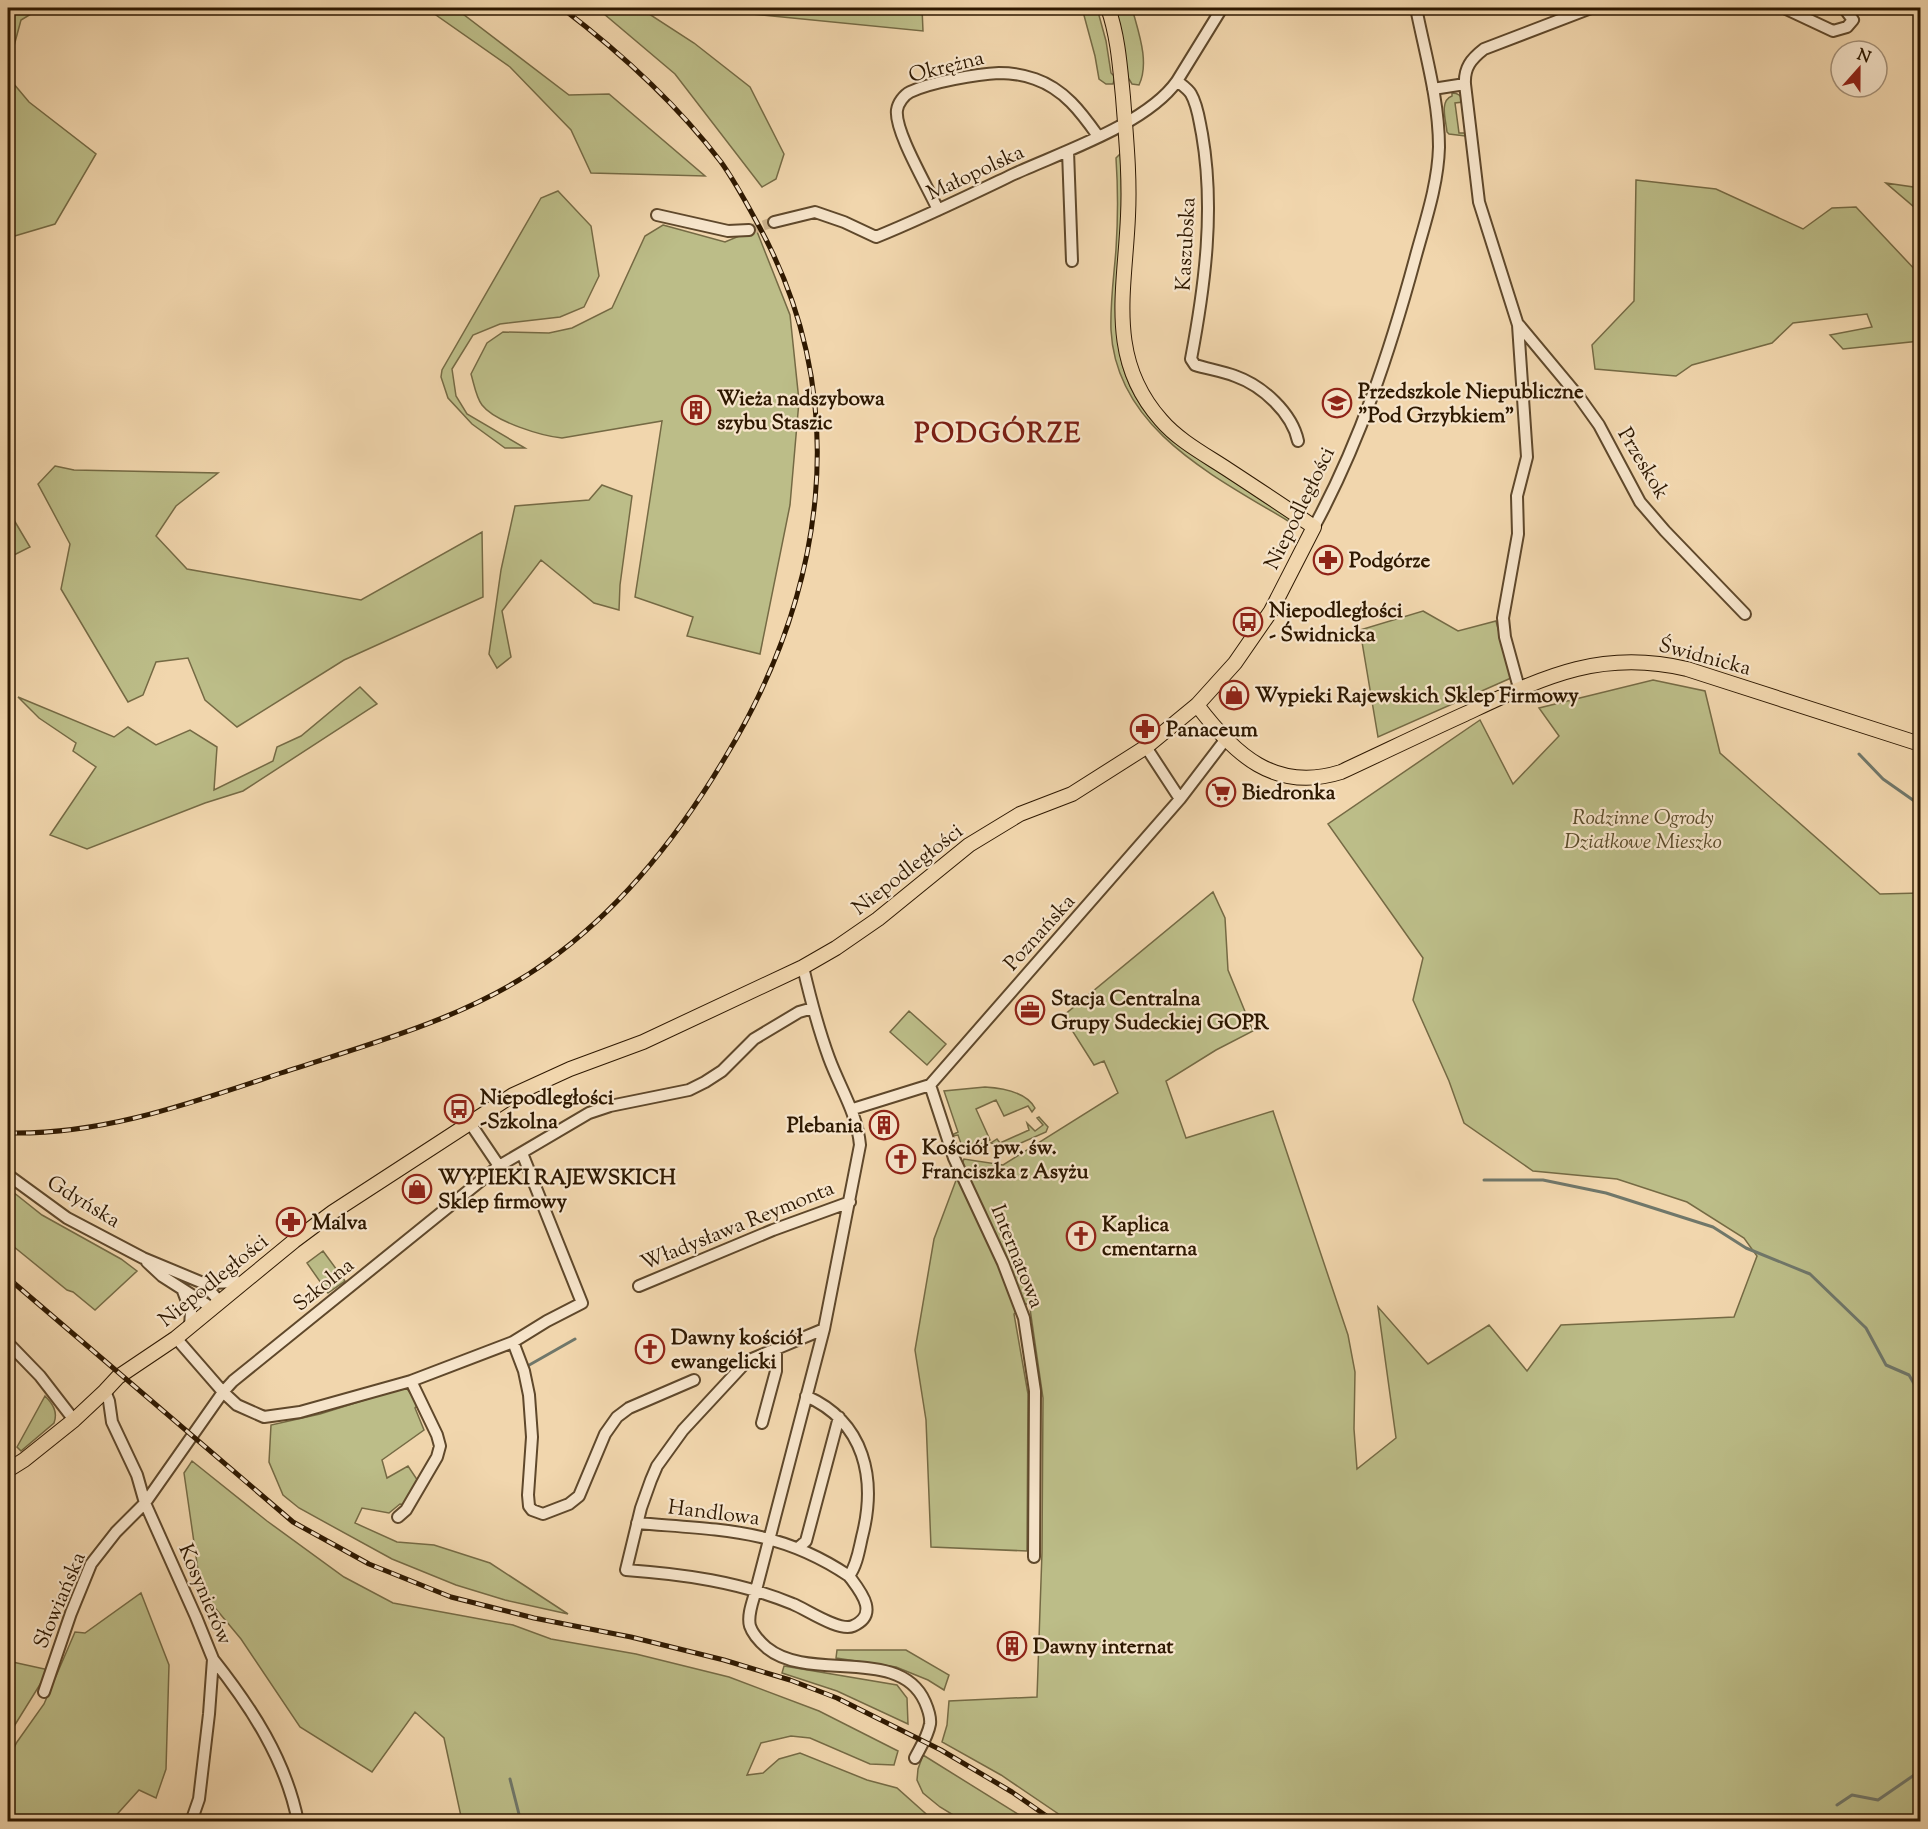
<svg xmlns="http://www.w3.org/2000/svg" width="1928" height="1829" font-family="'Sorts Mill Goudy',serif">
<rect width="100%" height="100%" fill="#f1d6ad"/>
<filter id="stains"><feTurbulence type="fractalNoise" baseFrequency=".00333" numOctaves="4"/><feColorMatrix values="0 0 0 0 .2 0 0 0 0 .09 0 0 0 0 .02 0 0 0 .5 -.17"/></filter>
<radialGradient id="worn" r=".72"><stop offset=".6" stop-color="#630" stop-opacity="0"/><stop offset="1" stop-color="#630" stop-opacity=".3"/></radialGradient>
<!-- green -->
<path fill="#bcbd88" stroke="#756a44" stroke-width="1.5" d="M8 8H41L21 20 8 68Z
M426 8H455L569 95 609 94 705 176 591 173 571 130 510 67Z
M597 8H640L694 43 750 87 784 154 776 179 762 187 675 74Z
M692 8H922L923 31Z
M1082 8H1097L1106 41 1111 73 1115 77 1113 84H1106L1099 79 1095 56Z
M1112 8H1132C1138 31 1150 62 1139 85L1132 84 1129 79H1127Z
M8 77 29 102 96 154 55 224 8 238Z
M1452 93C1458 93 1462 96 1463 102L1455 103 1459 133H1465V136L1449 134 1447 132C1446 120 1439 101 1452 96Z
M1121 153C1122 187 1122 220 1120 253 1116 322 1107 378 1163 431 1174 442 1190 451 1204 460 1233 479 1261 499 1290 518L1288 521C1214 476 1116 429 1111 330 1110 303 1114 276 1116 249 1118 219 1118 188 1116 158Z
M1636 180 1716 189 1803 229 1832 208 1856 207 1920 275V341L1843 349 1830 335 1872 327 1867 314 1793 323 1772 343 1692 365 1676 376 1595 369 1592 345 1634 301Z
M1886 183 1920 188V212Z
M558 191 591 226 599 276 584 307 560 317 500 324 473 335 452 369 456 396 467 414 525 448H505L472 424 448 398 441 377 442 370 541 198Z
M663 225 725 242 756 229 790 315 799 401 790 505 760 654 687 636 693 617 635 597 662 421 562 438C542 436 495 422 482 405 476 397 474 384 471 374L487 343 503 332 549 333 572 328 612 308 645 236Z
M55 466 74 470 218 473 176 506 156 536 187 569 361 600 482 532 483 597 344 660 237 727 205 700 188 658 156 662 143 695 128 702 61 589 70 544 38 484Z
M602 485 632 496 620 585 619 610 594 603 541 560 502 611 511 657 497 668 489 654 501 570 515 506 589 500Z
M8 510 30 547 8 558Z
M1423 611 1458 631 1496 621 1511 678 1378 737 1360 630Z
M1653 680 1705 691 1720 753 1880 894 1920 893V1821H1069L1001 1775 942 1742 947 1725 949 1701 1037 1697 1042 1552 1043 1398 1029 1302 1014 1314 1028 1394 1027 1551 931 1547 926 1420 915 1350 934 1239 964 1159 1003 1165 1118 1093 1104 1061 1094 1065 1063 1016 1213 892 1225 918 1228 970 1253 1031 1216 1050 1166 1081 1186 1138 1273 1111 1348 1335 1355 1372 1354 1429 1357 1469 1396 1438 1378 1307 1428 1364 1489 1325 1527 1371 1561 1325 1734 1317 1757 1256 1744 1238 1687 1202 1617 1179 1533 1171 1464 1123 1449 1081 1413 1000 1423 958 1328 824 1480 720 1513 784 1559 736 1539 708Z
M360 687 377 704 243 791 205 803 87 849 50 835 96 767 73 751 76 743 39 718 18 697 114 737 128 727 156 745 190 730 217 747 214 790 273 761 277 747 301 736Z
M909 1011 946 1044 927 1065 890 1032Z
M985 1087C1002 1088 1026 1092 1035 1108L1032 1112 1028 1106 1004 1116 996 1100 976 1109 990 1140 964 1152 958 1135 953 1136 952 1135 958 1132 944 1091Z
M1039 1117 1048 1127 1046 1132 1005 1150 991 1143 997 1139 1000 1143 1029 1130 1027 1123 1035 1131 1043 1125 1037 1118Z
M8 1188 42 1215 121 1259 137 1271 95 1310 73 1292 67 1290 8 1242Z
M323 1251 345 1281 328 1293 307 1263Z
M406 1387 418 1405 415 1408 424 1430 382 1460 387 1478 408 1466 418 1481 405 1505 400 1504 389 1513 362 1508 355 1523 397 1542 434 1545 490 1563 568 1614 505 1600 456 1585 392 1559 299 1508 283 1495 269 1462 271 1425 320 1414Z
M45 1396C53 1404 58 1412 54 1423L21 1451 17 1447Z
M192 1461 267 1521 344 1577 393 1603 513 1625 551 1639 636 1654 729 1677 819 1711 898 1751 894 1765 870 1764 810 1738 791 1736 761 1743 747 1775 763 1773 779 1759 800 1753 867 1780 897 1788 934 1821H462L444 1738 415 1712 372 1772 300 1727 241 1639 201 1591 184 1473Z
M141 1593 169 1665 166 1769 156 1798 139 1790 111 1821 8 1822V1759L17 1742 44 1704 75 1632 85 1633Z
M837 1650H906L949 1675 944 1690 928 1680 896 1667 836 1658Z
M8 1661 49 1670 8 1736Z
M784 1666 897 1685 907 1698 908 1724 837 1691 782 1673Z
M923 1755 1029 1821H963L940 1807 923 1793 917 1780 918 1769Z"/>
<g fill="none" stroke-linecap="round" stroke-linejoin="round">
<!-- stream -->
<path stroke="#70776a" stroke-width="3" d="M1859 754 1883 779 1920 805
M1484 1180H1543L1606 1193 1713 1227 1746 1248 1810 1274 1866 1328 1886 1365 1909 1375 1920 1394
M524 1368 575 1339
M510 1779 521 1822
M1837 1805 1852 1795 1878 1800 1920 1771
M1919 1822 1920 1815"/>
<!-- minor-tunnel -->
<path stroke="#cab08a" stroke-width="10" stroke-dasharray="10 5" stroke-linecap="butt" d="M749 230 774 222"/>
<!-- minor casing -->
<g stroke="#5f482b" stroke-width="14">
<path id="minor" d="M1222 8 1177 81C1182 85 1188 89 1191 94 1198 106 1199 120 1202 134 1215 209 1205 285 1191 359L1195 365C1208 369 1222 371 1235 376 1263 386 1292 413 1298 441
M1784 8 1833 31 1847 27 1853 20 1844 8
M1465 84 1479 202 1518 325 1527 457 1517 496 1518 534 1503 618 1505 637 1519 688
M1433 89 1465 84C1464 68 1471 59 1484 49L1591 8
M1068 151 1072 261
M938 210C929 189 894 131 897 110 898 103 904 95 910 92 931 82 977 74 999 73 1011 73 1024 75 1035 79 1064 89 1081 112 1098 136
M657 215 728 231 749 230
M774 222 815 212 844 222 876 237C923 218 968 196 1014 174 1062 152 1147 124 1177 81
M1519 325 1579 397 1599 425 1640 502 1665 531 1745 614
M1314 527C1360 442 1390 351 1415 259 1425 222 1438 185 1439 147 1439 100 1425 53 1416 8
M1146 747 1180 799
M803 967C810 997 818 1028 829 1058 840 1088 857 1113 860 1145L824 1329 756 1590C753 1601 747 1615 750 1626 753 1635 760 1642 767 1648 810 1683 900 1645 925 1702 928 1709 931 1717 930 1724 928 1736 920 1748 915 1758
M930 1085 954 1158 1003 1263 1024 1318 1035 1391 1034 1557
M853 1109 930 1085 1180 799 1225 740
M470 1123 499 1166
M8 1175 67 1218 143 1258 203 1283 220 1302
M147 1262 162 1276 212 1308
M203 1283 244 1282
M639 1286 773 1230 850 1202
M183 1291 191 1312 190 1326
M176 1338 223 1392 237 1405 264 1417 300 1412 411 1381 513 1342 547 1321 582 1303 522 1153
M513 1342 524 1371 529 1395 532 1437 528 1495 529 1506 532 1510 543 1514 569 1504 579 1496 605 1434 617 1417 629 1408 694 1380
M8 1343 40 1376 74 1420
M105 1391 109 1401 112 1422 137 1475 145 1503 196 1617 213 1659 209 1714 199 1799 191 1822
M806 1396C865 1422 877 1479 862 1537 859 1550 857 1565 849 1576 860 1591 880 1614 853 1626 839 1632 806 1609 793 1604 740 1582 683 1574 626 1570L641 1508 651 1480 657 1466 683 1430 747 1361 824 1329
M762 1423 776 1371V1349
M398 1517 406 1510 437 1457 440 1446 437 1435 411 1381
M637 1523C719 1530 778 1528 849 1576
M798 1548 806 1541 839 1417
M213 1659C251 1707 286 1760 298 1822
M44 1692 71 1613 91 1564 116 1532 145 1503 223 1392 233 1381 499 1166 589 1113 610 1106 689 1090 705 1082 722 1071 754 1039 799 1012 813 1008"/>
</g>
<!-- major casing -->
<g stroke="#2e1800" stroke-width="16">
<path id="major" d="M1197 705C1234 754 1275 793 1341 772 1382 753 1423 733 1465 714 1542 678 1600 648 1687 669L1920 744
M8 1470 24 1460 74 1420 105 1391 118 1377 176 1338 294 1241 333 1212 513 1095 570 1069 643 1042 803 967 836 948 878 919 969 845 1020 814 1072 794 1146 747 1197 705 1235 663 1271 611 1314 527C1285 507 1256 488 1227 469 1204 454 1178 440 1161 420 1106 358 1125 290 1128 216 1130 176 1126 137 1123 97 1120 67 1118 36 1108 8"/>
</g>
<!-- minor -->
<use href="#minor" stroke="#f6e4ca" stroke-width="10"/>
<!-- major -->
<use href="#major" stroke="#f1d6ad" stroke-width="14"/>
<!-- rail casing -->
<g stroke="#2e1800" stroke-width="5">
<path id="rail" d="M8 1133C104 1135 191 1103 281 1073 372 1043 469 1018 548 961 622 908 680 834 726 756 825 592 854 402 760 228 748 206 736 183 721 162 676 103 621 53 562 8
M8 1278 293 1522 369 1564 451 1597 534 1618 631 1637 724 1660 790 1680 837 1698 941 1750 1012 1792 1055 1822"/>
</g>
<!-- rail -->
<use href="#rail" stroke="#f6e4ca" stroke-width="3" stroke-dasharray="9" stroke-linecap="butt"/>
</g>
<!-- icons -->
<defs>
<g id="school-ring" transform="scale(1.5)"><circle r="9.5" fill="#f6e4ca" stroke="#8f2418" stroke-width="1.5"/><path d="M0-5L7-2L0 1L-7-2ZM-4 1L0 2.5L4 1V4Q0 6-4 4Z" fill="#8f2418"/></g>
<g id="building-ring" transform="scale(1.5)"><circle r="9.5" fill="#f6e4ca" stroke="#8f2418" stroke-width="1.5"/><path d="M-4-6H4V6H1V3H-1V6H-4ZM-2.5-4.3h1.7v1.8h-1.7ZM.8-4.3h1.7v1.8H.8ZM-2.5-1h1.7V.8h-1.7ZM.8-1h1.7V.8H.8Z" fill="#8f2418"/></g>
<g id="pharmacy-ring" transform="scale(1.5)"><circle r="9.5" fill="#f6e4ca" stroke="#8f2418" stroke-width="1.5"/><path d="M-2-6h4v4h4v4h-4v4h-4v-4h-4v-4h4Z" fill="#8f2418"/></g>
<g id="bus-ring" transform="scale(1.5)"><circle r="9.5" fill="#f6e4ca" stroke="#8f2418" stroke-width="1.5"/><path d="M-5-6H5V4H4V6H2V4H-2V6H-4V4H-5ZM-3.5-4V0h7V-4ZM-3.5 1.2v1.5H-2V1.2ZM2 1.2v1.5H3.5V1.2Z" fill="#8f2418"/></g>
<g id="shop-ring" transform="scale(1.5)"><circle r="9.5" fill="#f6e4ca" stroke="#8f2418" stroke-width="1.5"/><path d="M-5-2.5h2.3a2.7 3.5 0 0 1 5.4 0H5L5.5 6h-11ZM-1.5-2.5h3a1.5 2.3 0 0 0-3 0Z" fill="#8f2418"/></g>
<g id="supermarket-ring" transform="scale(1.5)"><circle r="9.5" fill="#f6e4ca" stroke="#8f2418" stroke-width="1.5"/><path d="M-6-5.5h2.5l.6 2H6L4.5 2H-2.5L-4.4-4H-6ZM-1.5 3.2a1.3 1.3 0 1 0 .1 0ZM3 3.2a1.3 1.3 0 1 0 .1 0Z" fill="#8f2418"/></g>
<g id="office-ring" transform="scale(1.5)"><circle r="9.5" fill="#f6e4ca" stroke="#8f2418" stroke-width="1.5"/><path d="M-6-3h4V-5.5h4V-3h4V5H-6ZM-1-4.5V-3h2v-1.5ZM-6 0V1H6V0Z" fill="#8f2418"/></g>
<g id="church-ring" transform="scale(1.5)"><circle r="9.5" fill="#f6e4ca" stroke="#8f2418" stroke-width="1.5"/><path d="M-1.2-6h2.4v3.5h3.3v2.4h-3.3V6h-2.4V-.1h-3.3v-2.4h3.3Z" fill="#8f2418"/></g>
</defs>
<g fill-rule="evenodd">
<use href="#school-ring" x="1337" y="403"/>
<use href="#building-ring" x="696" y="410"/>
<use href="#pharmacy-ring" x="1328" y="560"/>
<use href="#bus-ring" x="1248" y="622"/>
<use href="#shop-ring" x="1234" y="695"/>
<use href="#pharmacy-ring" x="1145" y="729"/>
<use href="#supermarket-ring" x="1221" y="792"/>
<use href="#office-ring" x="1030" y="1010"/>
<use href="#bus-ring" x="459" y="1109"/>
<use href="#building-ring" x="884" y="1125"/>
<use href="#church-ring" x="901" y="1159"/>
<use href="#shop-ring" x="417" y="1189"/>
<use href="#pharmacy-ring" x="291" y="1222"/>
<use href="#church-ring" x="1081" y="1236"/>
<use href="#church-ring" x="650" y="1349"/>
<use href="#building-ring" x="1012" y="1646"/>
</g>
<g text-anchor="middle" stroke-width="4.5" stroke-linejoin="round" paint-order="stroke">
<!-- street labels -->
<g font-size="21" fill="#2e1800" stroke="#f6e4ca">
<text transform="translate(946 66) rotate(-14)" y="7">Okrężna</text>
<text transform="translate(975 172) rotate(-25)" y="7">Małopolska</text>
<text transform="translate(1185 244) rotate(-87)" y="7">Kaszubska</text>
<text transform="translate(1644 463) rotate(59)" y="7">Przeskok</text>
<text transform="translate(1299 508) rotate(-64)" y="7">Niepodległości</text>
<text transform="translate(1705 656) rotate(15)" y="7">Świdnicka</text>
<text transform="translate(907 869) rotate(-38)" y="7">Niepodległości</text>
<text transform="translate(1039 932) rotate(-48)" y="7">Poznańska</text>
<text transform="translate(84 1201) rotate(31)" y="7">Gdyńska</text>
<text transform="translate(737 1225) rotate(-22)" y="7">Władysława Reymonta</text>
<text transform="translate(1018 1256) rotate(68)" y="7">Internatowa</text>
<text transform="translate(213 1280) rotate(-39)" y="7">Niepodległości</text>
<text transform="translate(323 1284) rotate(-39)" y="7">Szkolna</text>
<text transform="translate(714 1512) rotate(7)" y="7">Handlowa</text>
<text transform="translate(206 1594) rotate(67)" y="7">Kosynierów</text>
<text transform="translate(59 1600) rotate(-67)" y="7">Słowiańska</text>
</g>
<!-- poi labels -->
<g font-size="21" font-weight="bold" fill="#2e1800" stroke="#f6e4ca" text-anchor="start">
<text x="1358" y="398">Przedszkole Niepubliczne<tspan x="1358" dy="24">"Pod Grzybkiem"</tspan></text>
<text x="717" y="405">Wieża nadszybowa<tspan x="717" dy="24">szybu Staszic</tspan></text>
<text x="1349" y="567">Podgórze</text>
<text x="1269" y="617">Niepodległości<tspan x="1269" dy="24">- Świdnicka</tspan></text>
<text x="1255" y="702">Wypieki Rajewskich Sklep Firmowy</text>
<text x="1166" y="736">Panaceum</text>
<text x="1242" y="799">Biedronka</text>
<text x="1051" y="1005">Stacja Centralna<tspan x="1051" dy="24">Grupy Sudeckiej GOPR</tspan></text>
<text x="480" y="1104">Niepodległości<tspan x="480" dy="24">-Szkolna</tspan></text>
<text x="863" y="1132" text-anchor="end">Plebania</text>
<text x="922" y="1154">Kościół pw. św.<tspan x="922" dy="24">Franciszka z Asyżu</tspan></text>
<text x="438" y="1184">WYPIEKI RAJEWSKICH<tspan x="438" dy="24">Sklep firmowy</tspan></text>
<text x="312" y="1229">Malva</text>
<text x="1102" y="1231">Kaplica<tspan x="1102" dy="24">cmentarna</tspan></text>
<text x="671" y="1344">Dawny kościół<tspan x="671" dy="24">ewangelicki</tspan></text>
<text x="1033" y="1653">Dawny internat</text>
</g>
<!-- park labels -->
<g font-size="21" font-style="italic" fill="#594a29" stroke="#f6e4ca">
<text x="1643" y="824">Rodzinne Ogrody<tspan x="1643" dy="24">Działkowe Mieszko</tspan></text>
</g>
<!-- district labels -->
<g font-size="27" font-weight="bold" letter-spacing="1.5" fill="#7a1f14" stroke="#f6e4ca">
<text x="998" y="442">PODGÓRZE</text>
</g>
</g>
<!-- margin -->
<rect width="1928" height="1829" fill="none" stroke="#f1d6ad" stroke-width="30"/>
<rect x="9" y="9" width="1910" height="1811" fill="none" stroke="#2e1800" stroke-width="3"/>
<rect x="15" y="15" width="1898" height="1799" fill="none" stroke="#2e1800" stroke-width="1.5"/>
<!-- north arrow -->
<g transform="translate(1859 69) rotate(21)"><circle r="28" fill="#f6e4ca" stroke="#a69279" stroke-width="1.5"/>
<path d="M0-4.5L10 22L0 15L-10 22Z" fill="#8f2418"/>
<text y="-9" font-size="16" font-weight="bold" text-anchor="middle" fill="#2e1800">N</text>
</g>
<rect width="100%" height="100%" filter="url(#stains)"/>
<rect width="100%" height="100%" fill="url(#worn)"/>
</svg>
